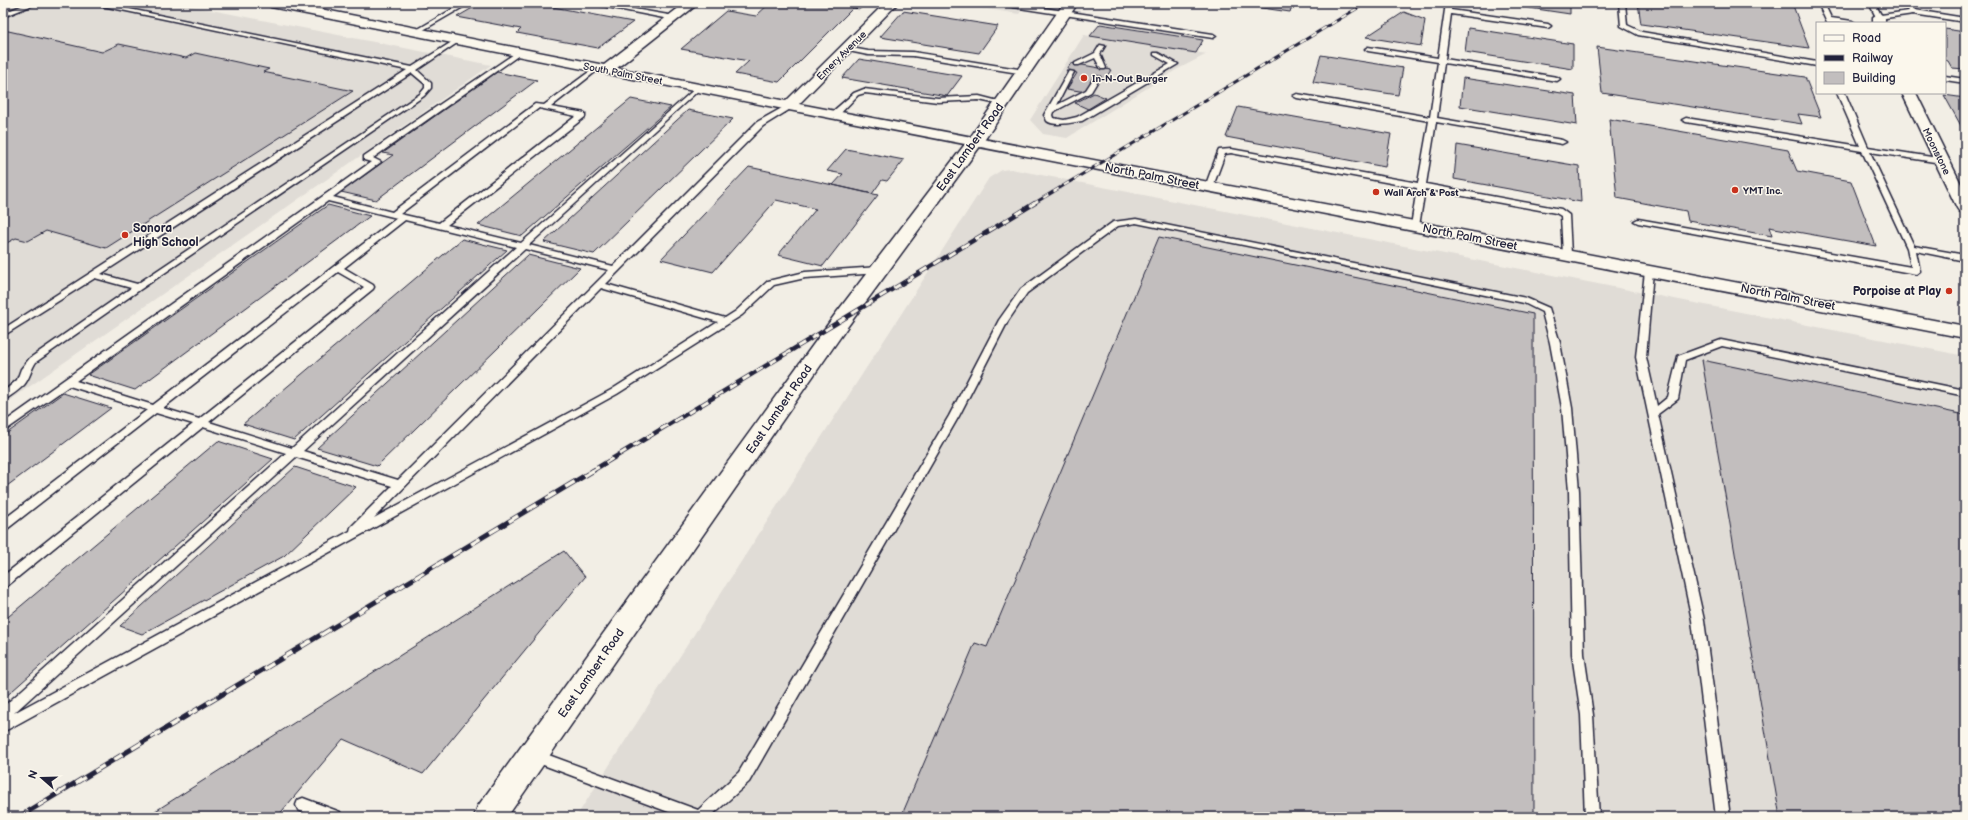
<svg xmlns="http://www.w3.org/2000/svg" width="1968" height="820" font-family="'Balsamiq Sans',sans-serif">
<rect width="100%" height="100%" fill="#f2eee5"/>
<filter id="ink" filterUnits="userSpaceOnUse"><feTurbulence type="fractalNoise" baseFrequency=".025" numOctaves="2"/><feDisplacementMap in="SourceGraphic" scale="8" xChannelSelector="R" yChannelSelector="G"/><feConvolveMatrix kernelMatrix="1 2 1 2 8 2 1 2 1" color-interpolation-filters="sRGB"/></filter>
<g filter="url(#ink)">
<!-- built -->
<path fill="#e0dcd6" d="M3 3H175L491 65 3 405Z
M950 3H1027L1019 14Z
M1084 35 1207 54 1176 70 1067 138 1043 134 1030 120Z
M1011 169 1965 356V817H576L989 178 1002 170Z"/>
<!-- building -->
<path fill="#c2bebe" stroke="#22223b" d="M407 3H434L427 7Z
M481 3H560L553 7 633 22 598 48 517 33 521 29 457 17Z
M770 3H866L860 9 853 8 779 82 735 74 749 61 681 49 726 11 756 16Z
M1227 3H1293L1290 12Z
M1496 3H1570V14Z
M1638 3H1792L1809 48 1641 24Z
M903 11 998 26 979 53 880 37Z
M1404 12 1425 20 1421 46 1366 37Z
M1100 24 1203 40 1196 53 1090 36Z
M1468 28 1573 44V69L1465 52Z
M1945 29 1965 32V69L1952 68 1948 61 1945 60Z
M4 30 102 52 119 44 186 58 195 53 269 69 263 72 353 91 106 248 46 231 28 241 16 238 3 245Z
M1597 47 1805 77 1821 117 1798 114 1802 124 1602 93Z
M1321 55 1403 68 1398 95 1313 82Z
M859 59 962 76 947 96 842 78Z
M1071 63 1111 70 1105 79 1095 77 1086 92 1067 89 1077 73 1066 71Z
M497 72 537 80 376 200 341 192 393 155 383 153Z
M1463 78 1575 95 1577 125 1460 106Z
M1094 93 1106 98 1088 109 1075 103Z
M1944 95 1965 98V133Z
M631 99 671 107 522 236 478 225Z
M1238 107 1391 134 1385 167 1226 137Z
M688 110 733 119 594 254 544 242Z
M1609 119 1788 150 1797 171 1851 181 1876 246 1769 227 1772 236 1688 221 1686 211 1617 198Z
M1457 145 1579 166 1581 202 1454 179Z
M846 149 904 160 887 181 882 180 872 194 833 185 843 174 827 171Z
M749 167 833 185 878 195 823 266 778 255 816 209 776 200 713 272 661 259Z
M328 205 370 216 135 390 88 375Z
M1159 237 1533 314 1534 817H901L975 643 987 647Z
M462 239 507 250 294 440 243 424Z
M528 255 580 268 377 466 317 448Z
M1702 360 1965 415V817H1780Z
M63 393 111 408 3 489V436Z
M218 441 273 459 3 699V621Z
M295 467 356 487 284 556 142 634 120 626Z
M564 551 585 577 423 774 343 739 277 817H146Z"/>
<g fill="none" stroke-linecap="round" stroke-linejoin="round">
<!-- service casing -->
<g stroke="#22223b" stroke-width="3">
<path id="service" d="M29 3H38L3 17V13Z
M88 3H100L412 67 455 40 460 41 417 70 431 83V88L424 96 141 289 36 362C31 369 30 378 24 385 19 390 12 395 6 399L3 400V392L17 380 21 369 30 358 131 288 95 278 3 336V329L407 70ZM412 73 425 84V88L420 94 137 284 101 274Z
M463 3H470L418 33 413 32Z
M587 3H600L674 16 677 18 674 20Z
M997 3H1012L1213 34 1216 36 1213 38 1000 5Z
M1446 3H1452L1451 10 1548 24 1551 26 1548 28 1451 14 1445 59 1557 77 1560 79 1557 81 1444 63 1437 118 1562 140 1566 142 1562 144 1436 122 1426 184 1561 209 1569 215 1571 255 1570 257H1564L1563 255 1561 216 1556 213 1425 189 1419 226 1415 228 1411 226 1417 188 1231 153 1225 154 1212 189H1206L1205 187 1218 152 1219 150 1231 149 1418 183 1429 121 1297 98 1293 96 1297 94 1430 117 1438 62 1368 51 1365 49 1368 47 1438 58Z
M1619 3H1625L1627 25 1642 32 1817 62V66L1638 35 1621 26Z
M1818 3H1824L1831 18 1852 21 1855 23H1827Z
M1869 3H1875L1881 15 1909 11 1904 3H1910L1915 10 1965 18V22L1913 14 1879 19 1876 17Z
M1100 45 1105 46 1100 54 1106 68 1105 69H1101L1095 58 1079 65H1075V63L1095 53Z
M846 47 868 51 913 52 1024 70 1027 72 1024 74 913 56 868 55 844 50 843 49Z
M517 52 522 53 373 158 381 162 333 197 392 212 535 104 544 105 597 66 599 67V69L551 107 585 113V117L447 225 521 243 698 86 701 88 700 89 529 245 613 266 757 122 789 104 793 106 792 108 763 126 606 284 725 318 736 311 768 281 805 272 879 267 883 270 879 273 805 278 774 285 742 315 617 394 3 732V707L286 453 203 427 7 586 3 588V576L193 424 156 413 7 529 3 530V520L147 410 69 386 3 432V423L371 162 364 160V156ZM539 108 576 116 439 223 400 214ZM328 201 397 218 153 405 76 381ZM405 220 516 247 292 448 209 422 373 289 374 287 373 285 344 268ZM525 249 609 270 398 480 303 451ZM338 272 364 287 199 419 163 408ZM601 288 718 322 611 390 374 518ZM296 457 392 486 351 527 350 531 14 713Z
M1154 53H1158L1178 64 1082 121C1074 122 1054 127 1047 121 1047 121 1045 116 1044 115L1069 71 1074 72 1057 105 1086 90 1095 76 1100 77 1091 92 1053 112 1052 115 1053 118 1064 120 1077 117 1170 64 1154 55Z
M1945 76 1965 79V83L1945 80Z
M864 89 938 98 979 96 1006 103 1002 105 979 100 938 102 865 93 858 95 837 117H831V113L854 93Z
M1837 93H1845L1868 147 1944 159V163H1941L1870 152 1914 246 1965 255V261L1916 251 1920 271 1916 274 1638 223 1634 221 1638 219 1911 267 1907 248 1862 151 1686 122 1682 120 1686 118 1860 146Z
M1136 219 1526 298 1549 308 1560 343 1572 408 1579 491 1584 654 1593 715 1599 817H1585L1581 715 1572 654 1569 491 1562 408 1550 343 1542 312 1524 303 1136 223 1118 226 1027 293 1008 321 959 416 749 782 710 817H682L530 760 528 756 530 752 535 750 698 810 739 772 949 416 999 320 1021 289 1113 222Z
M1649 268 1653 271 1646 357 1657 406 1668 397 1678 356 1721 340 1965 390V396L1722 346 1685 360 1678 399 1658 414 1704 620 1730 817H1716L1692 620 1636 357 1645 271Z
M303 798 340 812 342 817H317L298 810 296 805 298 800Z"/>
</g>
<!-- minor casing -->
<g stroke="#22223b" stroke-width="3">
<path id="minor" d="M265 3H290L604 65 685 3H699L617 68 786 101 885 3H898L799 104 1965 326V338L789 110 271 7Z
M1879 13 1885 17V23H1873V17Z
M1902 93H1916L1965 192V213L1959 211 1957 208Z"/>
</g>
<!-- secondary casing -->
<g stroke="#22223b" stroke-width="3">
<path id="secondary" d="M1064 3H1078L981 145 848 326 507 817H474L478 806 834 316 969 139Z"/>
</g>
<!-- service -->
<use href="#service" fill="#fbf7ec" fill-rule="evenodd"/>
<!-- minor -->
<use href="#minor" fill="#fbf7ec" fill-rule="evenodd"/>
<!-- secondary -->
<use href="#secondary" fill="#fbf7ec" fill-rule="evenodd"/>
<!-- rail-far2 casing -->
<g stroke="#22223b" stroke-width="3">
<path id="rail-far2" d="M1033 204 1366 3"/>
</g>
<!-- rail-far1 casing -->
<g stroke="#22223b" stroke-width="4.5">
<path id="rail-far1" d="M592 471 1035 203"/>
</g>
<!-- rail casing -->
<g stroke="#22223b" stroke-width="5">
<path id="rail" d="M19 817 594 470"/>
</g>
<!-- rail-far2 -->
<use href="#rail-far2" stroke="#fbf7ec" stroke-width="2" stroke-dasharray="6" stroke-linecap="butt"/>
<!-- rail-far1 -->
<use href="#rail-far1" stroke="#fbf7ec" stroke-width="3" stroke-dasharray="8" stroke-linecap="butt"/>
<!-- rail -->
<use href="#rail" stroke="#fbf7ec" stroke-width="3.5" stroke-dasharray="11" stroke-linecap="butt"/>
</g>
</g>
<!-- markers -->
<g fill="#c8321e" stroke="#fbf7ec" stroke-width="1.5">
<circle cx="1084" cy="78" r="4"/>
<circle cx="1735" cy="190" r="4"/>
<circle cx="1376" cy="192" r="4"/>
<circle cx="125" cy="235" r="4"/>
<circle cx="1949" cy="291" r="4"/>
</g>
<g text-anchor="middle" stroke-width="3" stroke-linejoin="round" paint-order="stroke">
<!-- far-street labels -->
<g font-size="10" fill="#22223b" stroke="#fbf7ec">
<text transform="translate(841 55) rotate(-45)" y="4">Emery Avenue</text>
<text transform="translate(623 73) rotate(11)" y="4">South Palm Street</text>
<text transform="translate(1937 151) rotate(64)" y="4">Moonstone</text>
</g>
<!-- far-poi labels -->
<g font-size="10" font-weight="bold" fill="#22223b" stroke="#fbf7ec" text-anchor="start">
<text x="1092" y="82">In-N-Out Burger</text>
<text x="1743" y="194">YMT Inc.</text>
<text x="1384" y="196">Wall Arch &amp; Post</text>
</g>
<!-- street labels -->
<g font-size="12" fill="#22223b" stroke="#fbf7ec">
<text transform="translate(970 147) rotate(-54)" y="4">East Lambert Road</text>
<text transform="translate(1152 176) rotate(11)" y="4">North Palm Street</text>
<text transform="translate(1470 237) rotate(11)" y="4">North Palm Street</text>
<text transform="translate(1788 297) rotate(11)" y="4">North Palm Street</text>
<text transform="translate(779 409) rotate(-55)" y="4">East Lambert Road</text>
<text transform="translate(591 673) rotate(-55)" y="4">East Lambert Road</text>
</g>
<!-- poi labels -->
<g font-size="12" font-weight="bold" fill="#22223b" stroke="#fbf7ec" text-anchor="start">
<text x="133" y="232">Sonora<tspan x="133" dy="14">High School</tspan></text>
<text x="1941" y="295" text-anchor="end">Porpoise at Play</text>
</g>
</g>
<!-- margin -->
<rect width="1968" height="820" fill="none" stroke="#fbf7ec" stroke-width="16"/>
<rect x="8" y="8" width="1952" height="804" fill="none" stroke="#22223b" stroke-width="1.5" filter="url(#ink)"/>
<!-- legend -->
<rect x="1816" y="22" width="130" height="72" fill="#fbf7ec" stroke="#a4a2a5"/>
<rect x="1824" y="35" width="20" height="6" fill="#fbf7ec" stroke="#a4a2a5"/>
<text x="1852" y="42" font-size="12" fill="#22223b">Road</text>
<rect x="1824" y="55" width="20" height="6" fill="#22223b" stroke="#a4a2a5"/>
<text x="1852" y="62" font-size="12" fill="#22223b">Railway</text>
<rect x="1824" y="72" width="20" height="12" fill="#c2bebe" stroke="#a4a2a5"/>
<text x="1852" y="82" font-size="12" fill="#22223b">Building</text>
<!-- north arrow -->
<g transform="translate(42 778) rotate(290)" stroke="#fbf7ec" stroke-width="3" paint-order="stroke">
<path d="M0-3L7 15L0 10L-7 15Z" fill="#22223b"/>
<text y="-6" font-size="11" font-weight="bold" text-anchor="middle" fill="#22223b">N</text>
</g>
</svg>
